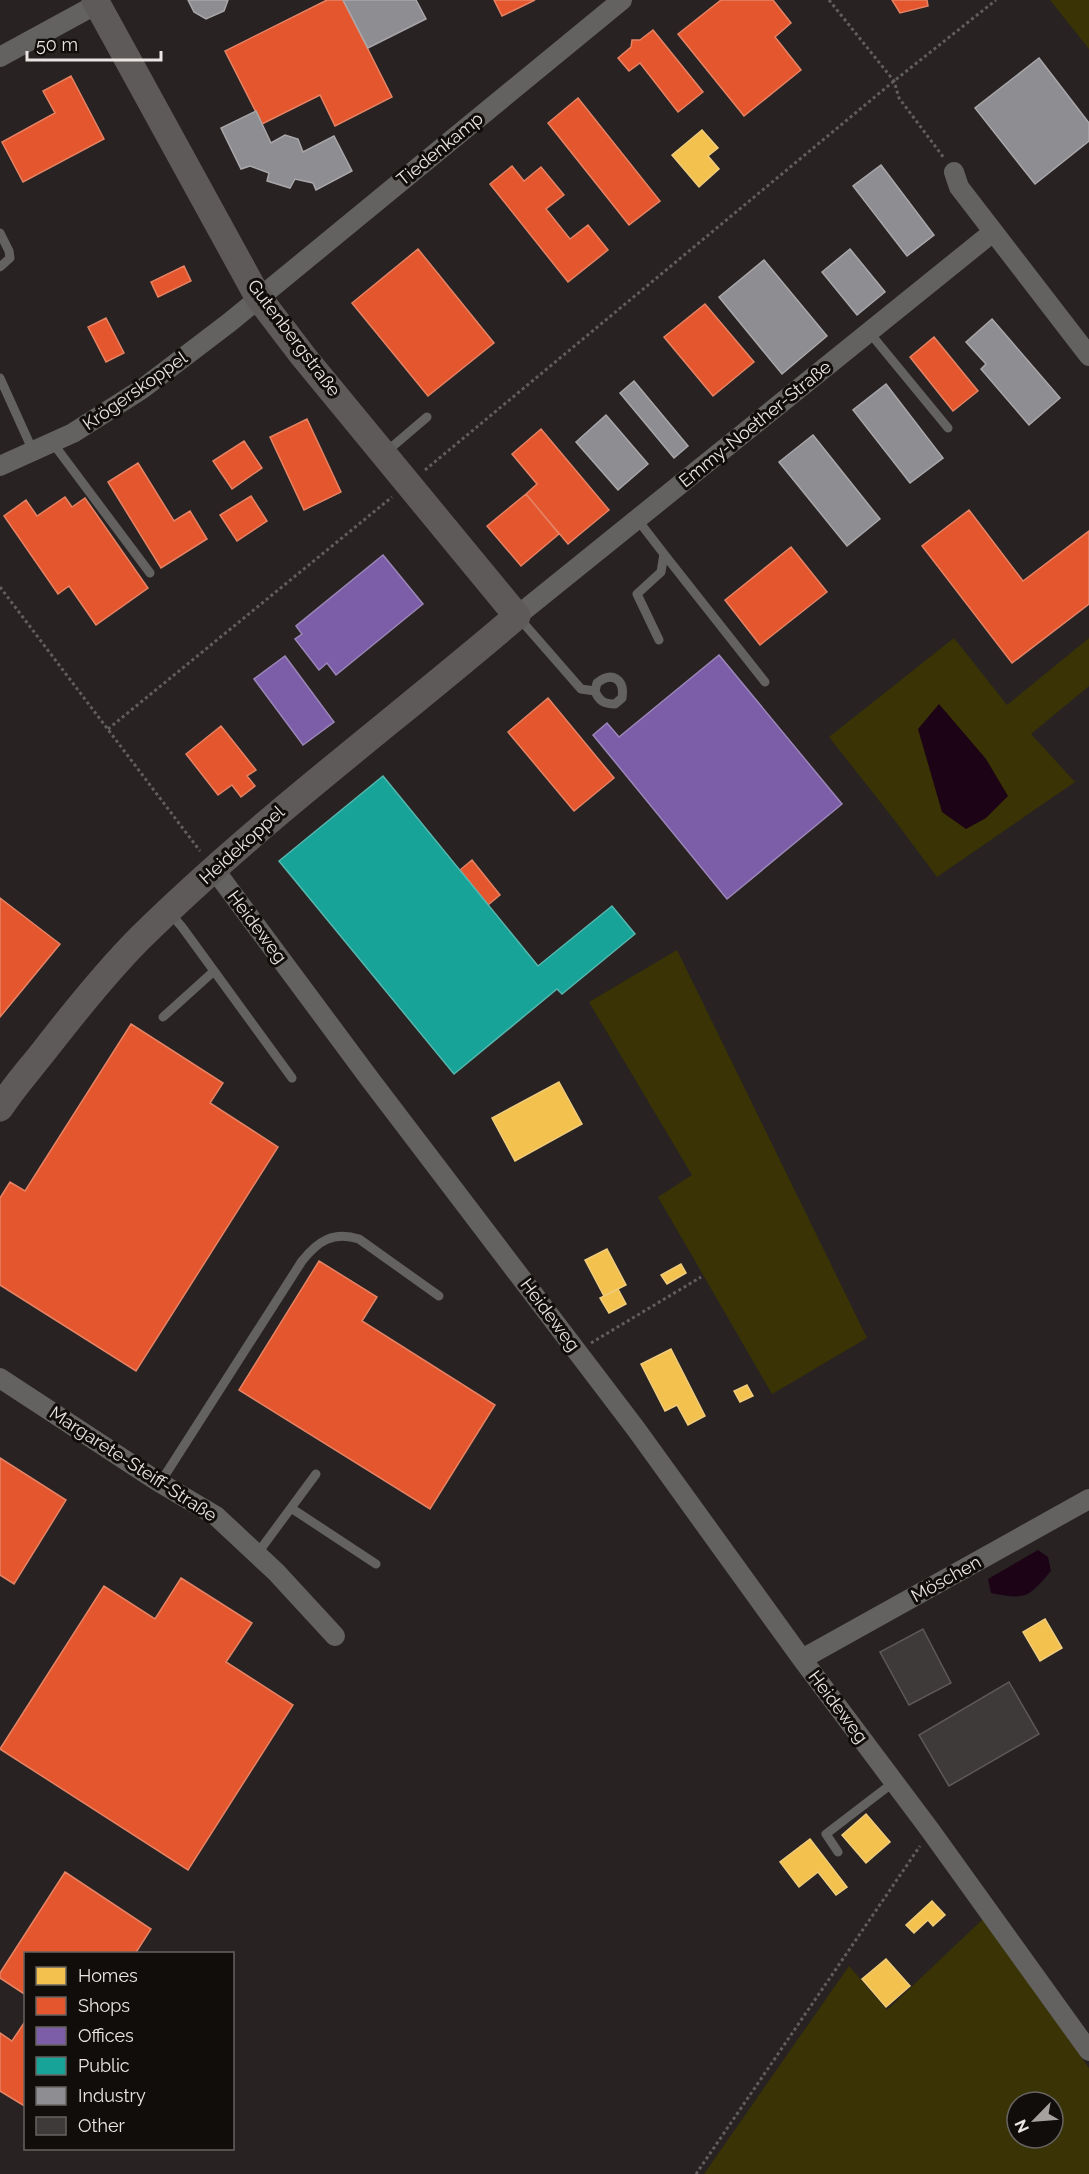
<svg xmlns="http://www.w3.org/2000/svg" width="1089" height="2174" font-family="Raleway,sans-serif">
<rect width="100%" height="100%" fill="#282322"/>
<!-- green -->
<path fill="#393305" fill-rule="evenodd" d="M1050 0H1089V49Z
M954 638 1007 705 1089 638V686L1031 734 1075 782 937 877 896 822 829 737Z
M677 950 867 1338 772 1394 658 1197 692 1175 589 1002Z
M983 1919 1089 2068V2174H704L849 1966 887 2010ZM1017 2102H1053V2138H1017Z"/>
<!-- water -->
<path fill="#1c0316" d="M939 704 986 759 1008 796 986 818 966 829 942 812 918 729Z
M1038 1550 1048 1557 1051 1571C1028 1598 1026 1600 991 1593L988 1579Z"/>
<!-- homes -->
<path fill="#f2c14e" stroke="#f0cc7b" stroke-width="1.5" d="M702 130 718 148 708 156 719 169 699 187 672 155Z
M559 1082 582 1124 515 1161 492 1118Z
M607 1249 626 1285 604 1296 585 1260Z
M681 1264 686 1273 667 1284 661 1275Z
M618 1289 626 1304 609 1313 600 1298Z
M671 1349 705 1416 688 1425 677 1405 665 1411 641 1364Z
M747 1385 753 1396 740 1402 734 1391Z
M1045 1619 1062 1648 1040 1661 1023 1632Z
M866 1814 890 1842 866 1863 842 1835Z
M810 1839 847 1887 836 1895 818 1872 799 1887 780 1862Z
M932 1901 945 1915 933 1926 928 1920 914 1933 906 1925Z
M886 1959 910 1986 886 2007 862 1979Z"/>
<!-- shops -->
<path fill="#e4572e" stroke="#e68264" stroke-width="1.5" d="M327 0H343L392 97 335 126 320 95 262 124 225 51Z
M494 0H535L502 16Z
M721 0H773L791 23 775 37 801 70 744 116 678 34Z
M892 0H927L928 6 900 13Z
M653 30 703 92 678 112 640 63 629 71 618 58 631 47 632 40H640Z
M71 76 104 139 23 182 2 142 55 113 43 91Z
M578 98 660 201 629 225 548 123Z
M512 166 524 181 541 167 564 195 546 209 570 239 588 225 608 250 568 282 490 184Z
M418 249 494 343 428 396 352 303Z
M184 266 191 281 158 297 151 282Z
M705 304 754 362 713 396 664 337Z
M106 318 124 353 106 362 88 327Z
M934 337 978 391 953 411 910 357Z
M307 419 341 492 304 510 270 437Z
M541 429 609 510 568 544 526 494 537 484 512 454Z
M244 441 262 468 232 489 213 461Z
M138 463 174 521 190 511 207 539 161 568 108 482Z
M526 494 559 534 521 566 487 526Z
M251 496 267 521 237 541 220 515Z
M65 497 72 507 85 498 148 588 96 625 69 586 58 594 4 516 26 500 37 516Z
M969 510 1023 581 1089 531V604L1012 663 922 546Z
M791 547 827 592 760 645 725 600Z
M548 698 614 778 574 811 508 732Z
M221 726 256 770 247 776 255 786 241 797 232 785 218 795 186 754Z
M472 860 500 895 488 905 460 870Z
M0 898 60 944 0 1017Z
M131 1024 223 1083 210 1103 278 1147 136 1371 0 1285V1198L10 1182 25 1191Z
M319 1261 377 1297 362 1321 495 1405 430 1509 239 1390Z
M0 1458 66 1500 14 1584 0 1575Z
M181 1578 252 1623 226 1662 293 1705 188 1870 0 1749 104 1586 155 1619Z
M65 1872 151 1929 135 1954H26V1995L0 1978V1973Z
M26 2020V2107L0 2091V2033L12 2041Z"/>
<!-- offices -->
<path fill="#7b5ea7" stroke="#9c86b9" stroke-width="1.5" d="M383 555 423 604 336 675 327 663 319 670 295 639 302 634 296 626Z
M719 655 842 804 727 899 593 735 607 723 619 737Z
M285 656 334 722 303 745 254 679Z"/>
<!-- public -->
<path fill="#17a398" stroke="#56b7ae" stroke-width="1.5" d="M383 776 538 966 612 906 635 934 562 994 557 989 454 1074 279 861Z"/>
<!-- industry -->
<path fill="#8d8d92" stroke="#a9a7aa" stroke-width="1.5" d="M188 0H228L224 11 206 19 194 12Z
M343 0H416L426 19 368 48Z
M1039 58 1089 123V141L1035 184 975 108Z
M256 111 271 143 285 135 298 139 303 152 334 136 352 171 316 190 313 183 295 179 290 188 267 181 269 173 250 166 241 169 221 128Z
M881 165 934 235 907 256 853 186Z
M850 249 885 292 857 315 822 272Z
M764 260 827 336 782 374 719 297Z
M992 319 1060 398 1029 425 981 369 986 364 966 342Z
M634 381 688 446 674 458 620 393Z
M886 384 943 458 910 483 853 410Z
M606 415 648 464 618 490 576 442Z
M813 435 880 519 847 546 779 462Z"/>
<!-- building -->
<path fill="#3e3a3a" stroke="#5d5958" stroke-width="1.5" d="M923 1629 951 1683 909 1705 880 1652Z
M1009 1682 1039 1734 949 1786 919 1735Z"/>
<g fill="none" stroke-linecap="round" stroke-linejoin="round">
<!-- path -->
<path stroke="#615e5e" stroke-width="3" stroke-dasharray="3 3" stroke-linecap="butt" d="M829 0 894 81 899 98 944 158
M425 470 894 81 996 0
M0 587 200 851
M108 729 392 497
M591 1343 701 1277
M696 2174 920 1846"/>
<!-- lane -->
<path stroke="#646261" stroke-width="9" d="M0 233 9 251 10 258 0 267
M869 332 948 428
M0 378 33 451
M52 442 150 573
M386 452 427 417
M637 519 664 554 661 572 637 594 659 640
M664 554 765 682
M519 618 581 689 595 691C599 701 604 704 615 704L622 698C625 679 612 671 597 683L595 691
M170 913 182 927 292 1078
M163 1017 214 971
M160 1483 302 1261C318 1241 333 1231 359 1239L439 1296
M291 1508 376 1564
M257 1554 316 1474
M838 1852 826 1834 894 1782"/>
<!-- street -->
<path stroke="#646261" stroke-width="20" d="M0 57 97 4
M954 172 959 187 1089 356
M0 466 73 433 142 389 230 322 622 0
M517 616 993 232
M214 869 369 1078 636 1429 802 1659 930 1830 1089 2051
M0 1378 157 1481 216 1516 276 1572 335 1636
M802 1659 1089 1499"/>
<!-- secondary -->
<path stroke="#5e5a59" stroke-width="27" d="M0 1108C13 1088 29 1070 44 1051 75 1011 106 972 141 937 259 821 392 723 517 616L303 356 258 297 95 0"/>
</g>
<g text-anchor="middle" stroke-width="6" stroke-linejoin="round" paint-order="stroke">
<!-- street labels -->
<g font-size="18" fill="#eae5e3" stroke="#100d0b">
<text transform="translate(440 149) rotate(-39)" y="6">Tiedenkamp</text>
<text transform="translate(294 338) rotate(53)" y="6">Gutenbergstraße</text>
<text transform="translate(135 391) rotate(-35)" y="6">Krögerskoppel</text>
<text transform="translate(755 424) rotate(-39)" y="6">Emmy-Noether-Straße</text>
<text transform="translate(242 845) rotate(-42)" y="6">Heidekoppel</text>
<text transform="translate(257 927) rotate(53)" y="6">Heideweg</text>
<text transform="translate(550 1315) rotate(53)" y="6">Heideweg</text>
<text transform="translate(133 1464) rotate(33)" y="6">Margarete-Steiff-Straße</text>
<text transform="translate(946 1579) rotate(-29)" y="6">Möschen</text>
<text transform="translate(838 1707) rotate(53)" y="6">Heideweg</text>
</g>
</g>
<!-- legend -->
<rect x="24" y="1952" width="210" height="198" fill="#100d0b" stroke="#676361" stroke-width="1.5"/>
<rect x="36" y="1967" width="30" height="18" fill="#f2c14e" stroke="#676361" stroke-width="1.5"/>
<text x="78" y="1982" font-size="18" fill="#eae5e3">Homes</text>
<rect x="36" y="1997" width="30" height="18" fill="#e4572e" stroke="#676361" stroke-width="1.5"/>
<text x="78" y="2012" font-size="18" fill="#eae5e3">Shops</text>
<rect x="36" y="2027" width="30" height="18" fill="#7b5ea7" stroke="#676361" stroke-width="1.5"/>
<text x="78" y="2042" font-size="18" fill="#eae5e3">Offices</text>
<rect x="36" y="2057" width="30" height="18" fill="#17a398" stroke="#676361" stroke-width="1.5"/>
<text x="78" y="2072" font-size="18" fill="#eae5e3">Public</text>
<rect x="36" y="2087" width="30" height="18" fill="#8d8d92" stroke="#676361" stroke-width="1.5"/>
<text x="78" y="2102" font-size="18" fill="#eae5e3">Industry</text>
<rect x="36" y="2117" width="30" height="18" fill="#3e3a3a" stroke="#676361" stroke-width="1.5"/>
<text x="78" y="2132" font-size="18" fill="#eae5e3">Other</text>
<!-- north arrow -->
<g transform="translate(1035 2120) rotate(245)"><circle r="28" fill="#100d0b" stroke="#676361" stroke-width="1.5"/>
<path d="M0-4.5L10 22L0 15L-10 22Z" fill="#a6a19f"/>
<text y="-9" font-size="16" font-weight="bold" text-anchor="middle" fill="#eae5e3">N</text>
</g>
<!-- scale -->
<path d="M27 51v9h134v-9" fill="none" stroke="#eae5e3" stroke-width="3"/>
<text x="36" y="51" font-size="18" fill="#eae5e3" stroke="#100d0b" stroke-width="4.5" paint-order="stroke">50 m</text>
</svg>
